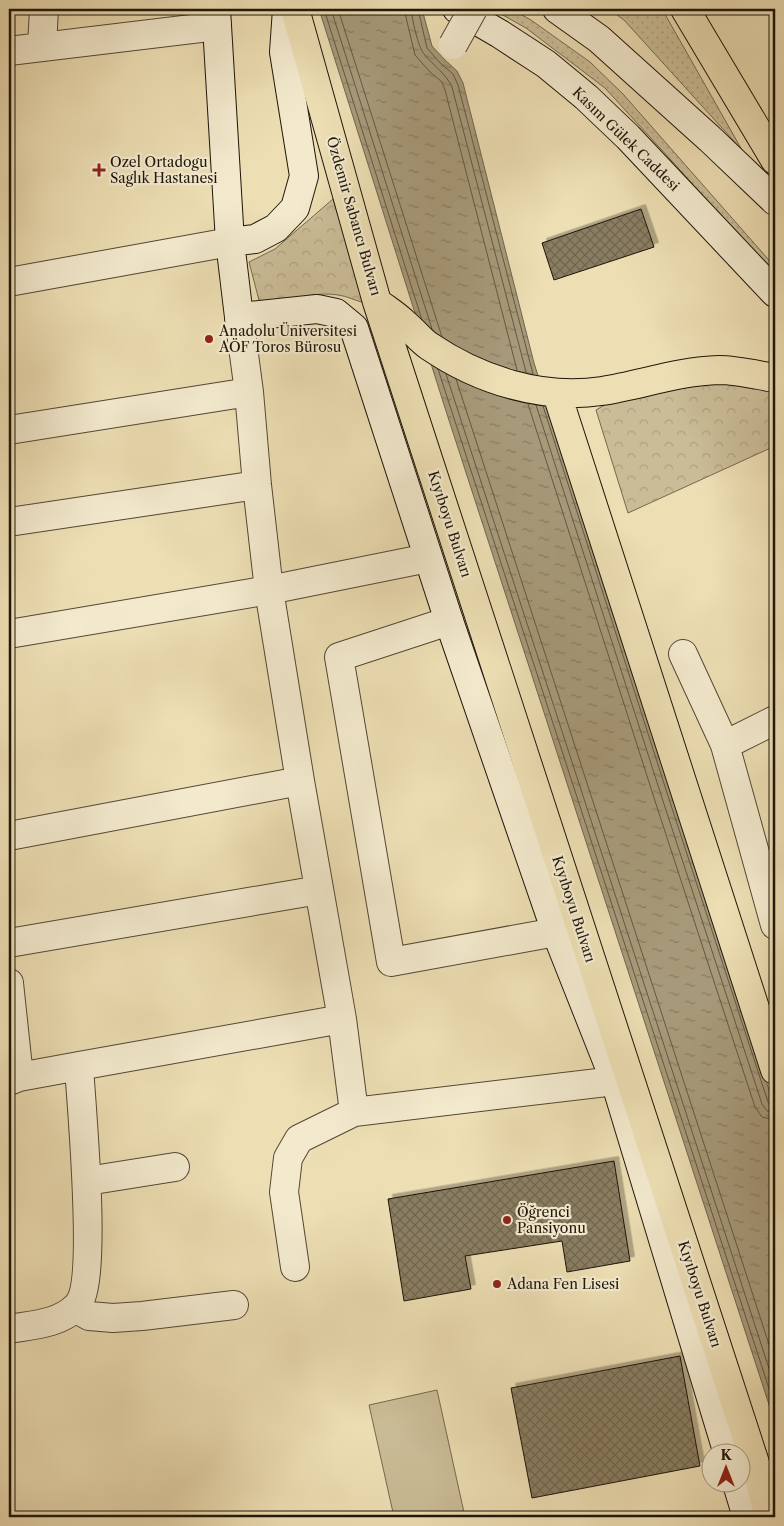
<svg xmlns="http://www.w3.org/2000/svg" width="784" height="1526" font-family="'Libre Caslon Text',serif">
<defs>
<pattern id="grass-dots" width="8" height="8" patternUnits="userSpaceOnUse" patternTransform="scale(1.25)"><rect width="8" height="8" fill="#cabc96"/><path d="M2 2h.1M6 6h.1" fill="none" stroke="#ada180" stroke-width="1.8" stroke-linecap="round"/></pattern>
<pattern id="park-crowns" width="20" height="18" patternUnits="userSpaceOnUse" patternTransform="scale(1.25)"><rect width="20" height="18" fill="#cabc96"/><path d="M2 6a3 3 0 1 1 6 0M12 15a3 3 0 1 1 6 0" fill="none" stroke="#ada180"/></pattern>
<pattern id="water-ripples" width="26" height="14" patternUnits="userSpaceOnUse" patternTransform="scale(1.25)"><rect width="26" height="14" fill="#a79a7a"/><path d="M2 4q2-2 4 0t4 0M15 11q2-2 4 0t4 0" fill="none" stroke="#877d62"/></pattern>
<pattern id="building-cross-hatch" width="8" height="8" patternUnits="userSpaceOnUse" patternTransform="scale(1.25)"><rect width="8" height="8" fill="#8a7e62"/><path d="M0 0l8 8M0 8l8-8" fill="none" stroke="#70664f"/></pattern>
<filter id="shadow"><feDropShadow dx="4.5" dy="-4.5" stdDeviation="0" flood-color="#0004"/></filter>
</defs>
<rect width="100%" height="100%" fill="#eddeb3"/>
<filter id="stains"><feTurbulence type="fractalNoise" baseFrequency=".004" numOctaves="4"/><feColorMatrix values="0 0 0 0 .2 0 0 0 0 .09 0 0 0 0 .02 0 0 0 .5 -.17"/></filter>
<radialGradient id="worn" r=".72"><stop offset=".6" stop-color="#630" stop-opacity="0"/><stop offset="1" stop-color="#630" stop-opacity=".3"/></radialGradient>
<!-- grass -->
<path fill="url(#grass-dots)" stroke="#746950" d="M492 9H511L531 20 590 62 623 94 775 267V277L671 160 605 88 526 28Z
M609 9H662L742 150 624 20Z"/>
<!-- park -->
<path fill="url(#park-crowns)" stroke="#746950" d="M333 199 365 303C356 301 347 296 338 295 312 291 286 301 261 308L249 262 275 249Z
M702 379 751 385 775 393V446L628 513 596 410 613 400Z"/>
<!-- pitch -->
<path fill="#cabc96" stroke="#746950" d="M437 1390 465 1517H394L369 1405Z"/>
<!-- water -->
<path fill="url(#water-ripples)" stroke="#70654e" d="M319 9H422L432 46 444 59 457 71 463 83 534 363 673 798 775 1108V1423L445 408Z"/>
<g fill="none" stroke-linecap="round" stroke-linejoin="round">
<!-- shore -->
<path stroke="#625842" stroke-width="1" d="M324 9 422 320
M331 9 432 329
M338 9 442 337
M404 9 415 55 430 72 442 82 445 90 517 370
M411 9C412 19 418 47 424 54 434 66 446 74 452 87L526 372
M418 9 427 48 440 63 453 74 458 85 533 374
M438 369 775 1407
M446 374 775 1387
M456 379 775 1363
M528 404 656 804 755 1107 762 1117 775 1120
M536 405 663 801 762 1104 767 1111 775 1113
M543 406 669 799 768 1102 771 1106 775 1107"/>
</g>
<!-- building -->
<path fill="url(#building-cross-hatch)" stroke="#1e160b" filter="url(#shadow)" d="M641 209 654 247 554 280 542 243Z
M614 1161 630 1261 567 1272 562 1241 465 1256 471 1289 404 1301 388 1199Z
M680 1356 700 1466 532 1498 511 1388Z"/>
<g fill="none" stroke-linecap="round" stroke-linejoin="round">
<!-- street casing -->
<g stroke="#524835" stroke-width="30">
<path id="street" d="M42 46 44 9
M9 51 217 26
M9 282 230 242
M239 317 249 392 257 485 269 590 300 781 342 1019 354 1112
M9 430 249 392
M9 522 257 485
M449 621 339 657 391 962 556 932
M9 634 269 590 428 558
M683 654 725 745 775 925
M725 745 775 720
M9 836 300 781
M9 943 319 890
M9 983 19 1077
M9 1081 19 1077 79 1066 342 1019
M87 1181 175 1167
M295 1267 284 1192 288 1158 299 1139 354 1112 615 1081
M77 1307 80 1311 89 1316 113 1318 142 1316 234 1305
M9 1329C32 1325 59 1324 76 1307 99 1286 81 1104 79 1066"/>
</g>
<!-- secondary casing -->
<g stroke="#1e160b" stroke-width="30">
<path id="secondary" d="M216 9 230 242 239 317 317 309 336 313 354 328 449 621 556 932 615 1081 728 1454
M457 9 500 34 546 64 586 97 628 137 775 293
M557 9 599 39 710 139 775 201
M230 242 255 239 276 228 295 208 304 176 284 52 287 9
M737 1484 747 1517"/>
</g>
<!-- primary casing -->
<g stroke="#1e160b" stroke-width="30">
<path id="primary" d="M295 9 377 302 756 1466 769 1517
M685 9 775 160
M377 302C386 309 396 315 404 323 413 330 420 340 429 346 479 380 542 400 602 391 641 385 679 371 719 370 737 370 757 375 775 378
M557 394 775 1070"/>
</g>
<!-- street -->
<use href="#street" stroke="#f3eace" stroke-width="28"/>
<!-- secondary -->
<use href="#secondary" stroke="#f3eace" stroke-width="28"/>
<!-- primary -->
<use href="#primary" stroke="#eddeb3" stroke-width="28"/>
<!-- street-bridge casing -->
<g stroke="#524835" stroke-width="30" stroke-linecap="butt">
<path id="street-bridge" d="M453 45 473 9"/>
</g>
<!-- street-bridge -->
<use href="#street-bridge" stroke="#f3eace" stroke-width="28"/>
</g>
<!-- markers -->
<g fill="#8f2418" stroke="#f3eace" stroke-width="2">
<path d="M96.5 162.5h5v5h5v5h-5v5h-5v-5h-5v-5h5z"/>
<circle cx="209" cy="339" r="5"/>
<circle cx="507" cy="1220" r="5"/>
<circle cx="497" cy="1284" r="5"/>
</g>
<g text-anchor="middle" stroke-width="4.5" stroke-linejoin="round" paint-order="stroke">
<!-- street labels -->
<g font-size="14" fill="#1e160b" stroke="#f3eace">
<text transform="translate(626 139) rotate(44)" y="5">Kasım Gülek Caddesi</text>
<text transform="translate(354 216) rotate(74)" y="5">Özdemir Sabancı Bulvarı</text>
<text transform="translate(450 524) rotate(72)" y="5">Kıyıboyu Bulvarı</text>
<text transform="translate(574 909) rotate(72)" y="5">Kıyıboyu Bulvarı</text>
<text transform="translate(700 1294) rotate(72)" y="5">Kıyıboyu Bulvarı</text>
</g>
<!-- poi labels -->
<g font-size="14" fill="#1e160b" stroke="#f3eace" text-anchor="start">
<text x="110" y="167">Ozel Ortadogu<tspan x="110" dy="16">Saglık Hastanesi</tspan></text>
<text x="219" y="336">Anadolu Üniversitesi<tspan x="219" dy="16">AÖF Toros Bürosu</tspan></text>
<text x="517" y="1217">Öğrenci<tspan x="517" dy="16">Pansiyonu</tspan></text>
<text x="507" y="1289">Adana Fen Lisesi</text>
</g>
</g>
<!-- margin -->
<rect width="784" height="1526" fill="none" stroke="#eddeb3" stroke-width="30"/>
<rect x="10" y="10" width="764" height="1506" fill="none" stroke="#1e160b" stroke-width="2.5"/>
<rect x="15" y="15" width="754" height="1496" fill="none" stroke="#1e160b"/>
<!-- north arrow -->
<g transform="translate(726 1468)"><circle r="24" fill="#f3eace" stroke="#9e9580"/>
<path d="M0-4L9 19L0 12L-9 19Z" fill="#8f2418"/>
<text y="-8" font-size="14" font-weight="bold" text-anchor="middle" fill="#1e160b">K</text>
</g>
<rect width="100%" height="100%" filter="url(#stains)"/>
<rect width="100%" height="100%" fill="url(#worn)"/>
</svg>
